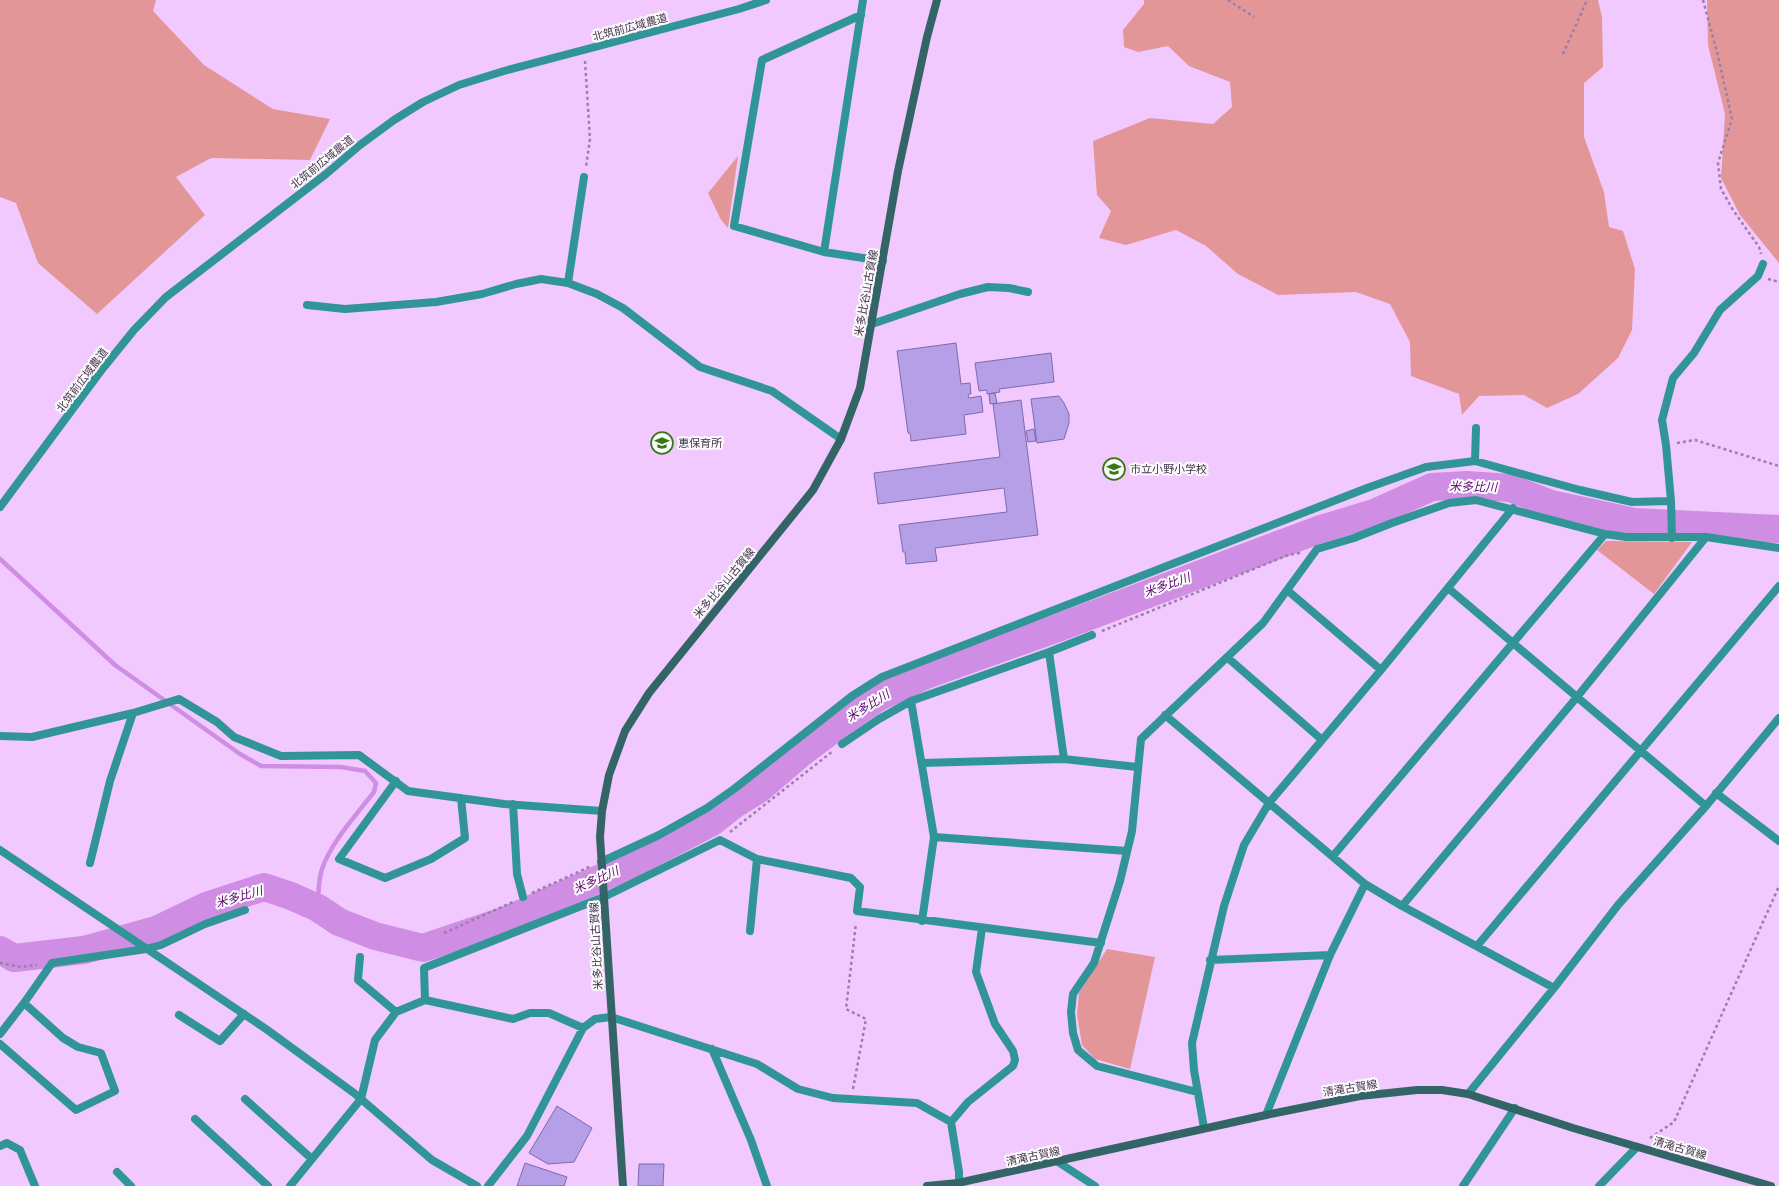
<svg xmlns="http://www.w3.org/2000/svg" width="1779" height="1186" font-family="Manrope,'Noto Sans JP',sans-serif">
<rect width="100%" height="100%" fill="#f1c9ff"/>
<!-- green -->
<path fill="#e39698" d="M0 0H156L153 11 204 65 273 109 330 119 310 160 211 158 176 177 205 215 97 314 38 263 16 203 0 197Z
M1144 0H1598L1602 17 1603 67 1584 83V137L1604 192 1609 227 1623 231 1635 269 1632 330 1618 358 1578 394 1547 408 1524 395 1479 396 1462 415 1459 394 1411 376 1410 342 1390 304 1356 292 1278 295 1238 274 1206 246 1176 230 1126 245 1099 238 1111 211 1097 195 1093 141 1150 118 1213 124 1232 107 1230 82 1189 66 1168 46 1138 52 1124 47 1123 30 1144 4Z
M1707 0H1779V263L1740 215 1721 178 1725 114 1708 45Z
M738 156 728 228 721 220 708 193Z
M1606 541 1692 542 1654 594 1597 550Z
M1107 949 1155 957 1130 1069 1095 1059 1082 1045 1077 1014 1079 993Z"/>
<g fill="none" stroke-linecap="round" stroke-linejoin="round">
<!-- stream -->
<path stroke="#cf8ee4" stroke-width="4.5" d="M0 559 115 665 240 754 261 766 341 767 365 771 376 783 374 792C357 814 331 842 322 869 318 882 318 895 318 908"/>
<!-- river -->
<path stroke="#cf8ee4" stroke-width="28" d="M0 950 14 958 84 950 156 930 206 906 264 887 291 896 318 908 339 922 375 936 423 948 509 919 628 866 712 822 732 806 759 789 800 754 841 723 879 697 926 675 1055 629 1318 530 1374 513 1432 487 1467 485 1510 488 1551 504 1634 522 1779 529"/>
</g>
<!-- building -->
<path fill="#b59fe7" stroke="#7f6aae" d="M956 343 961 384 970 383 971 394H968L969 398 981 396 983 412 964 415 966 434 911 441 910 433H908L897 351Z
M1051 353 1054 382 999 389 1000 392 987 394V390L979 391 975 363Z
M995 393 997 403 990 404 989 394Z
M1059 396 1064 403 1069 414V423L1064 439 1037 443 1031 399Z
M1021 400 1038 535 935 548 937 561 906 564 905 552H903L899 525 1007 512 1004 488 878 504 874 473 1000 457 993 404Z
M1034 429 1036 441 1028 442 1026 431Z
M557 1106 592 1128 574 1162 548 1164 529 1153Z
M525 1163 567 1177 564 1186H517Z
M639 1164H664L663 1186H638Z"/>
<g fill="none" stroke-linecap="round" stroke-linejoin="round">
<!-- path -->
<path stroke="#9c7ea7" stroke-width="2.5" stroke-dasharray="3 3" stroke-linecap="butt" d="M1228 0 1254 17
M1703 0 1718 56 1732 119 1718 163 1721 189 1733 210 1759 247 1761 254
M1563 54 1587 0
M585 61 590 139 586 167
M1768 279 1779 282
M1677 443 1695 440 1779 466
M1102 631 1288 555 1300 553
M730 832 833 751
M532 893 591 866
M444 933 513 902
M0 963 21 967 37 965
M853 1089 866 1019 846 1009 856 923
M1650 1138 1674 1122 1779 886"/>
<!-- minor -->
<path stroke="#319597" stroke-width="8" d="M861 15 762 60 734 226 824 252 883 261
M824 252 863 0
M568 283 584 177
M307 305 345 309 436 302 482 294 516 284 541 279 568 283 597 294 623 308 700 367 772 391 841 439
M872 324 960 294 988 287 1009 288 1028 292
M1475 461 1476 428
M1672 538 1671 501 1666 445 1662 420 1673 378 1694 353 1720 310 1758 276 1763 264
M1448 588 1706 806
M1287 590 1381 670
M1049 652 1064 759
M1228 658 1321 739
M911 701 934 837 922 921
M1165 715 1365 884 1402 906 1554 988
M0 736 32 737 133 713 179 699 217 722 234 737 281 756 359 755 408 791 504 804 602 811
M842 744 879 719 911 701 1049 652 1092 635
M922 763 1064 759 1137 767
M396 781 339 859 385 878 431 859 465 838 461 798
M1716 793 1779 841
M513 804 517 874 523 897
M934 837 1127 851
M1333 856 1605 534
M601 862 659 835 707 808 734 789 852 696 882 677 1367 488 1426 467 1475 461 1580 490 1632 502 1671 501
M90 863 110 781 133 713
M1402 906 1577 697 1706 537
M750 931 757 859
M1477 946 1779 586
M360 957 358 980 396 1012
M1210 960 1330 955
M425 1000 513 1019 530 1013H549L583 1028
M179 1015 220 1041 244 1014
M0 1034 24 1003 52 963 146 949 161 945 205 924 245 910
M0 1044 76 1110 115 1091 101 1053 78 1047 63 1038 24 1003
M712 1049 751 1140 767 1186
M1197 1092 1097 1066 1078 1050 1073 1033 1071 1012 1073 994 1094 963 1120 881 1132 831 1141 739 1263 623 1317 549 1354 538 1392 523 1449 503 1476 500 1605 534 1626 537H1706L1779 548
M1468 1094 1554 988 1618 905 1706 806 1779 718
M245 1099 312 1159
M1266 1115 1330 955 1365 884
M195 1119 268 1186
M951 1122 968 1102 1013 1066 1015 1060 1013 1051 995 1024 976 972 982 928
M1204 1128 1194 1070 1192 1043 1224 906 1244 845 1269 803 1381 670 1513 508
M0 1146 7 1143 20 1150 35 1186
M1058 1162 1095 1186
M117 1172 131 1186
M290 1186 361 1099 375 1040 396 1012 425 1000 424 968 604 897 720 840 757 859 851 878 860 887 857 911 1101 943
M488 1186 527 1136 583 1028 595 1019 611 1017 757 1064 798 1089 833 1098 917 1103 951 1122 959 1172V1186
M1463 1186 1515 1108
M1599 1186 1637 1147"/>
<!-- tertiary -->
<path stroke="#319597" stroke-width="8" d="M0 507 100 372 134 330 166 297 326 174 360 145 394 120 423 102 459 85 504 71 739 9 766 0
M0 850 266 1029 354 1093 432 1160 477 1186"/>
<!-- secondary -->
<path stroke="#336567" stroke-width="8" d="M623 1186 600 837 602 811 609 775 625 731 649 693 813 490 841 439 860 388 898 171 927 37 937 0
M927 1186 958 1183 1266 1115 1360 1096 1417 1090H1442L1468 1094 1573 1128 1771 1186"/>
</g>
<!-- icons -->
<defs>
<g id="school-ring" transform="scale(1.15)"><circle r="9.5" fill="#fbfbfb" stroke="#377815" stroke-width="1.5"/><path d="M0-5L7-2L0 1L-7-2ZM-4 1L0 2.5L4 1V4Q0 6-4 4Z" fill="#377815"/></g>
</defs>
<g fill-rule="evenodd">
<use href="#school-ring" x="662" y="443"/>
<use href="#school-ring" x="1114" y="469"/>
</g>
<g text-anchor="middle" stroke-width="4" stroke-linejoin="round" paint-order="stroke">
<!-- street labels -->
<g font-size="11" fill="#46324d" stroke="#fbfbfb">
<text transform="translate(630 27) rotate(-15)" y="4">北筑前広域農道</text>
<text transform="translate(322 162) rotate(-39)" y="4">北筑前広域農道</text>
<text transform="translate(866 293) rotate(-80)" y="4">米多比谷山古賀線</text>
<text transform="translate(82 380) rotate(-53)" y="4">北筑前広域農道</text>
<text transform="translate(724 583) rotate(-50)" y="4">米多比谷山古賀線</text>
<text transform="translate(596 946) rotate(-93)" y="4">米多比谷山古賀線</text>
<text transform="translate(1350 1088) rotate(-9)" y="4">清滝古賀線</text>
<text transform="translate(1680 1148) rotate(16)" y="4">清滝古賀線</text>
<text transform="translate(1033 1156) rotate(-12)" y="4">清滝古賀線</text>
</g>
<!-- poi labels -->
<g font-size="11" fill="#46324d" stroke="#fbfbfb" text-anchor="start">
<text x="678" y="447">恵保育所</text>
<text x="1130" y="473">市立小野小学校</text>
</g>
<!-- water labels -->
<g font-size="12" font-style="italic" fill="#5d0273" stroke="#fbfbfb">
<text transform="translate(1473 487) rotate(1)" y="4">米多比川</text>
<text transform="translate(1167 585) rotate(-20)" y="4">米多比川</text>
<text transform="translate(868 706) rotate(-32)" y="4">米多比川</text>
<text transform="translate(596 880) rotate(-24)" y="4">米多比川</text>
<text transform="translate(239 897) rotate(-16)" y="4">米多比川</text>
</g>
</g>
</svg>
